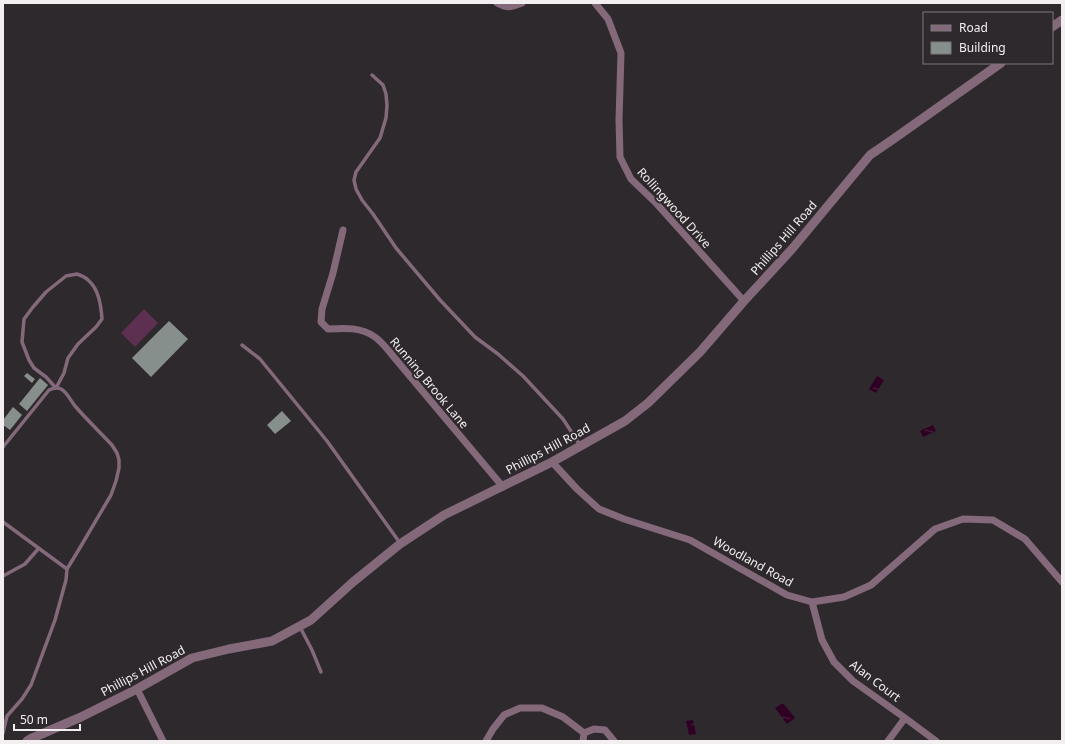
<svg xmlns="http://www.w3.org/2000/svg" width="1065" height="744" font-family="'Noto Sans',sans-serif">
<defs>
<pattern id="water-ripples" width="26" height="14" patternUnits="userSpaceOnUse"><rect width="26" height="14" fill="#2e0024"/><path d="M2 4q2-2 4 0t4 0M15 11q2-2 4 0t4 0" fill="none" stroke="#4d2644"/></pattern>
</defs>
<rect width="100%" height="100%" fill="#2e292d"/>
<!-- green -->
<path fill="#5d2f50" d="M144 309 158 323 135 347 121 333Z"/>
<!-- water -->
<path fill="url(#water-ripples)" d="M877 376 884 380 876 393 869 389Z
M933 425 936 431 923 437 920 431Z
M783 703 795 718 787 724 775 708Z
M693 720 696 734 689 735 686 721Z"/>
<!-- building -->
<path fill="#878f8d" d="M169 321 188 339 151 377 132 358Z
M27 373 35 379 32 383 24 376Z
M40 378 48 385 27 411 19 404Z
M13 407 22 415 10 430 3 425V420Z
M282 411 291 421 275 434 267 425Z"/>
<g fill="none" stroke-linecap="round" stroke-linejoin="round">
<!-- service -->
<path stroke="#83697a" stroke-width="3.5" d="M372 75 383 85 386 94 387 105 386 118 380 138 356 172 354 180 356 189 362 200 373 214 396 248 440 300 475 337 498 354 523 376 563 419 580 445
M77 274C80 275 85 277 88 280 99 289 101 306 102 319L96 327 78 344 68 358 64 373 56 388 46 377 34 368 29 360 22 342 24 319 33 307 46 292 66 276Z
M242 345 260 359 327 441 400 543
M3 447 49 390C53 388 57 387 61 389 67 392 71 401 75 406 87 420 100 432 112 445L117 453 119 460V468L116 481 111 495 78 551 67 569
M3 522 67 569 66 580 55 620 31 685 22 699 7 716 3 733
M3 576 25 564 39 548
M300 627 312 650 321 672"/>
<!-- minor -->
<path stroke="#83697a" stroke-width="7" d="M497 3C508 9 511 7 522 3
M595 3 608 19 621 53 619 120 620 157 631 179 655 202 744 301
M343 230 333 273 322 309 321 322 328 329C345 328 361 327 375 337 382 342 388 350 393 356L503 487
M552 462 577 489 599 509 624 519 690 540 787 595 812 602 844 597 871 585 935 529 963 519 993 520 1025 539 1062 582
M812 602 822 640 834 662 853 681 905 718 936 741
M137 689 163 741
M584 733 594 729 605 730 614 741
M486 741 493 729 504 715 520 708H542L563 717 584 733
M583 741 584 733
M888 741 905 718"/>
<!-- tertiary -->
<path stroke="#83697a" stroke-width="9" d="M1052 27 1062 20
M27 741 30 739 81 717 137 689 192 658 229 649 272 641 311 620 353 582 400 544 444 515 552 462 625 421 648 403 700 352 744 301 792 249 870 155 892 140 1001 63"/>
</g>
<g text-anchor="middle" stroke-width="4" stroke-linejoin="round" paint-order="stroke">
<!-- street labels -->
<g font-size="12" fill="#f3eff1" stroke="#2e292d">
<text transform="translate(674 208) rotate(48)" y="4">Rollingwood Drive</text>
<text transform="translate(784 238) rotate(-49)" y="4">Phillips Hill Road</text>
<text transform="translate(429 383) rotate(50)" y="4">Running Brook Lane</text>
<text transform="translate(548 449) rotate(-28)" y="4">Phillips Hill Road</text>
<text transform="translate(753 562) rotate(29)" y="4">Woodland Road</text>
<text transform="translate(143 671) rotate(-28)" y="4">Phillips Hill Road</text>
<text transform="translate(875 681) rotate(37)" y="4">Alan Court</text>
</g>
</g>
<!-- border -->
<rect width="1065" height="744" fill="none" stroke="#f3eff1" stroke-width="8"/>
<!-- legend -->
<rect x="923" y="12" width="130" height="52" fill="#2e292d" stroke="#7d787b"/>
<rect x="931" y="25" width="20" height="6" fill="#83697a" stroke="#7d787b"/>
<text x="959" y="32" font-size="12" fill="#f3eff1">Road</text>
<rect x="931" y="42" width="20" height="12" fill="#878f8d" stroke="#7d787b"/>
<text x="959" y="52" font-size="12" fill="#f3eff1">Building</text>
<!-- scale -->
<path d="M14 724v6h66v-6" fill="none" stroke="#f3eff1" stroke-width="2"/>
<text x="20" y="724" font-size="12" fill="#f3eff1" stroke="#2e292d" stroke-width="3" paint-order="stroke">50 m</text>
</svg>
